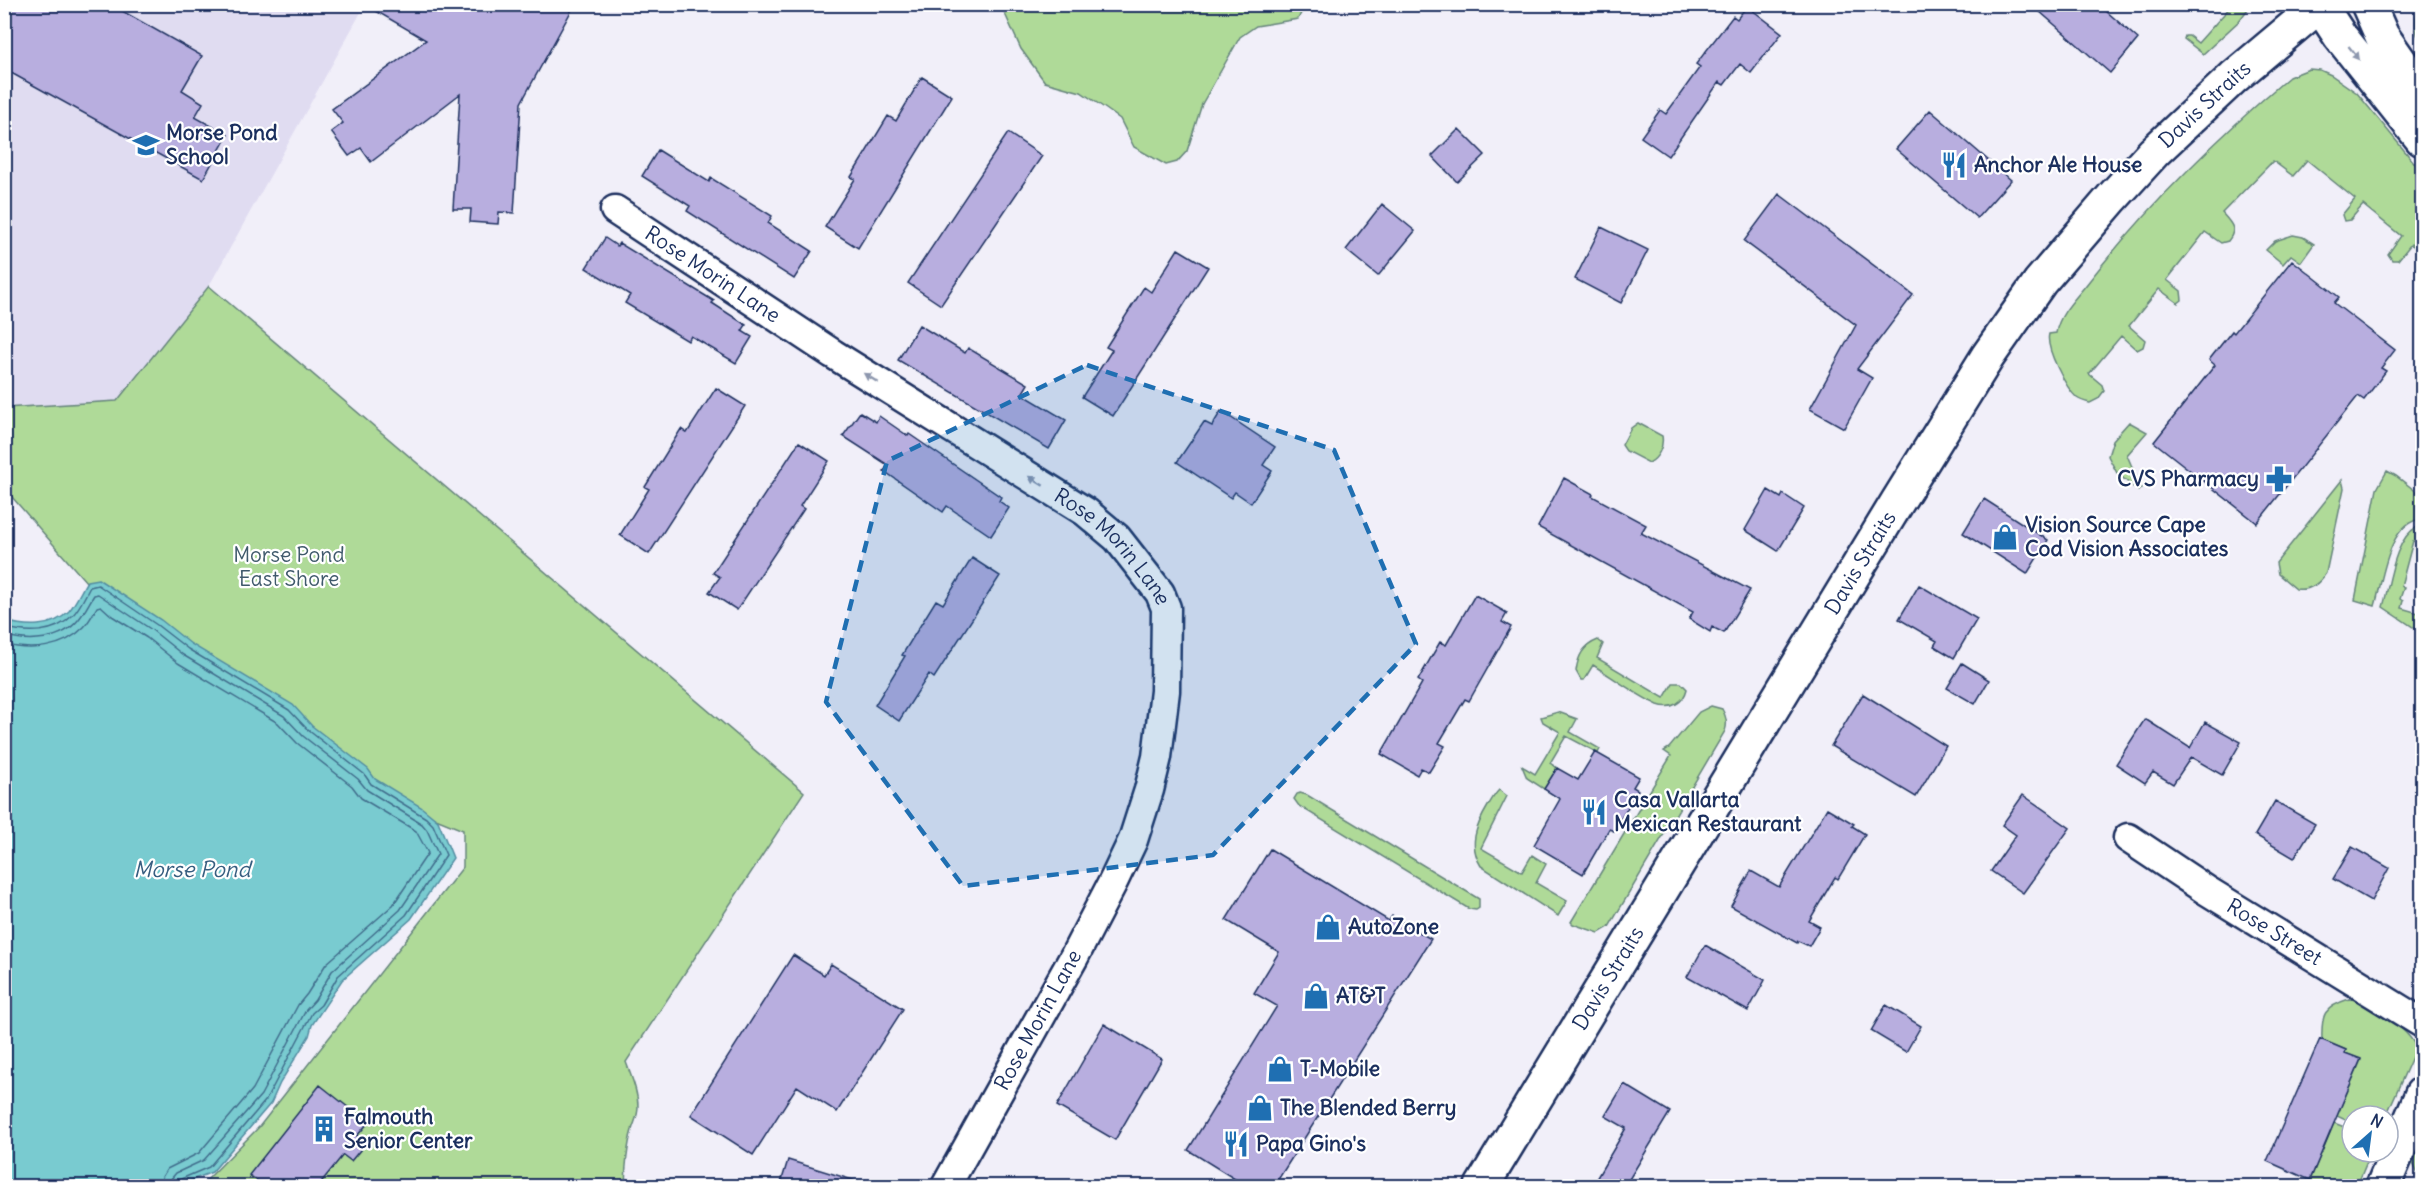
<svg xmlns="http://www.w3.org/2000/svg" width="2427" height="1191" font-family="Delius,sans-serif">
<rect width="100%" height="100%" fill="#f1eff9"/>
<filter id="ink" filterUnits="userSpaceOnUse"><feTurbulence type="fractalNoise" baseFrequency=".0167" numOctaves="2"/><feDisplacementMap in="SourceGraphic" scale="12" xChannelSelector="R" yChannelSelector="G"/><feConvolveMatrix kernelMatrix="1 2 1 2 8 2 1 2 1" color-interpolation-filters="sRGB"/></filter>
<g filter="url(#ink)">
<!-- built -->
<path fill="#e0dcf1" d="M5 5H365L209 286 117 401 5 408Z"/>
<!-- green -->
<path fill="#afda98" stroke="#65847b" stroke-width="1.5" d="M2233 4 2251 5 2239 21 2203 54 2184 39 2185 36H2189L2198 43Z
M1001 5H1305L1298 19 1256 26 1240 37 1202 104 1187 151 1177 162 1166 165 1134 147 1120 119 1106 109 1081 92 1045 82 1021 49Z
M2419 5H2422V45C2414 32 2414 19 2419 5Z
M2309 69 2320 70 2331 75 2357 93 2422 172V254L2411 244 2398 260H2392L2388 254 2401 236 2363 205 2350 220 2344 221 2342 215 2355 199 2307 160 2293 176 2273 161 2222 213C2231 223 2238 229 2228 241L2221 243 2205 232 2167 280 2181 291 2182 300 2178 303 2159 289 2129 326 2145 340 2143 347 2137 350 2121 336 2089 374 2102 385 2104 391 2098 399 2090 403C2086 402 2081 401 2077 398 2066 388 2045 348 2049 334L2056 333C2059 313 2078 296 2090 280 2149 205 2216 139 2289 77Z
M2293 235 2303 237 2314 244 2301 262 2291 255 2283 264 2266 250 2275 241Z
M209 286 804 792 626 1062C631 1076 638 1091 638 1107 638 1117 634 1122 632 1130 628 1144 624 1172 626 1186H201L259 1127 463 867V830L394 802 195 707 5 489 4 408 117 401Z
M2129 422 2147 432 2127 455 2141 488 2138 491 2117 473 2108 456 2113 440Z
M1638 423 1662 436C1664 447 1658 458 1649 463L1626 451 1622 445 1631 428Z
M2387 471 2396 476 2422 496V519C2388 522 2383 579 2375 606L2355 600 2377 489Z
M2342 480 2344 488 2326 573C2319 584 2309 591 2296 589L2278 574 2276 563Z
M2417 527H2422V543L2413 541 2401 586 2404 587 2400 599 2403 601 2401 608 2422 614V633L2383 607C2390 583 2394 539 2417 527Z
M1598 640 1603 644 1597 658 1664 698 1673 683H1681L1687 689C1684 702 1672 710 1658 705 1639 697 1612 677 1593 665L1584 680H1581L1576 671C1578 656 1583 646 1598 640Z
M1711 706 1722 709C1726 716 1728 723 1725 731L1609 927 1599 933 1573 924 1571 922 1671 756 1664 751 1669 748 1699 712Z
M1558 712 1577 719 1570 732 1600 749 1598 753 1566 736 1550 763 1557 768 1544 789 1527 778 1522 766 1535 774 1560 732 1543 722 1541 717Z
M1499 790 1507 796 1481 848 1522 872 1532 855 1546 864 1536 883 1567 901 1558 916 1481 866C1468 845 1476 826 1488 806 1491 801 1494 795 1499 790Z
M1300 793 1307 795 1479 899V908L1476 910 1469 909 1299 806 1294 799 1297 794Z
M2349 999C2366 999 2411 1031 2416 1048L2386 1116H2352V1123L2337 1116 2361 1060 2345 1053 2346 1050 2322 1040C2321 1014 2324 1007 2349 999Z
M2334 1123 2352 1130V1152H2371L2357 1186H2310L2308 1185Z
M2422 1136V1184L2413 1163Z"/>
<!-- water -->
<path fill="#79cbd0" stroke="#538da2" stroke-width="1.5" d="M98 579 161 620 191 644 293 705 312 726 368 769 375 779 421 807 438 821 453 858 411 919 342 980 312 1025 309 1036 280 1083 271 1103 212 1172 177 1186H5V621C25 627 52 629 69 611 76 603 81 591 87 581Z"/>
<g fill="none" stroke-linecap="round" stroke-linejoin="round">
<!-- shore -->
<path stroke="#416d8c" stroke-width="1.5" d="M4 627C27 634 54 634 72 616 80 608 85 596 90 587L98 585 157 625 188 649 289 710 308 730 364 774 371 784 426 818 433 825 446 855 406 915 338 976 321 1005 312 1013 266 1100 209 1167 181 1179 178 1186
M4 635C28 643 62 641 79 619 85 612 89 603 94 595L98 594 152 630 183 655 284 716 303 736 358 779 367 790 422 824 427 830 438 854 400 910 332 971 315 1000 306 1010 261 1095 204 1160 176 1173 171 1179 170 1186
M4 644C31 652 64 648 84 627 89 622 93 614 97 607L101 606 112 616 147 638 178 663 278 723 297 743 352 786 361 798 416 831 428 853 393 905 326 964 307 994 298 1005 253 1089 199 1153 167 1169 162 1177 161 1186"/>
</g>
<!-- building -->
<path fill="#b8aedf" stroke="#1b2f5e" stroke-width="1.5" d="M4 4H110L202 56 182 90 203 103 195 117 228 135 203 179 4 69Z
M364 4H575L521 103 514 213 499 212 498 224 470 222 471 209H453L460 94 371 162 361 148 349 156 331 132 343 123 332 109 426 40Z
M2031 4H2098L2138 39 2110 73Z
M1747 6 1782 33 1751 73 1740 64 1724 85 1719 82 1668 156 1641 137 1660 110 1666 114 1700 67 1696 64 1733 16 1737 19Z
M922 77 952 96 858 248 825 227 855 179 851 177 888 116 896 121Z
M1930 110 2011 180 1977 218 1896 149Z
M1459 129 1485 155 1457 182 1432 156Z
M1008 133 1042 156 941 305 908 283Z
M658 150 709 182 711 178 772 216 768 223 812 251 794 279 687 211 690 206 642 176Z
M1779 194 1913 295 1857 369 1872 378 1844 428 1810 409 1856 325 1744 241Z
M1382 204 1415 231 1378 276 1346 250Z
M1601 227 1648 250 1621 303 1575 279Z
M605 238 617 246 619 243 714 301 712 303 746 325 742 331 752 337 736 363 691 336 688 341 625 303 630 295 586 268Z
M1178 249 1208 267 1113 416 1082 397 1112 350 1106 347 1144 287 1151 292Z
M2292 260 2339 297 2334 303 2395 350 2381 368 2386 371 2364 400 2358 396 2257 523 2154 442 2215 365 2209 360 2232 331 2234 333Z
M919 325 965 353 968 348 1028 384 1022 394 1066 420 1049 449 898 360Z
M716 388 745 406 649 554 620 535 649 489 645 487 681 429 687 433Z
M1221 411 1275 447 1263 465 1272 471 1251 503 1235 492 1231 498 1177 462 1204 422 1212 426Z
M860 412 876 422 879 416 908 436 909 434 1001 497 999 501 1009 508 991 536 947 506 943 512 884 471 888 465 843 436Z
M799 442 829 461 800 506 804 509 737 610 709 592 720 577 713 573Z
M1564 478 1593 494 1592 496 1646 525 1641 533 1750 590 1724 633 1712 627 1710 632 1689 619 1693 612 1538 527Z
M1768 490 1781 498 1783 494 1804 508 1778 551 1745 530Z
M1984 499 2048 540 2027 574 1963 533Z
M972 558 1000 576 934 678 929 674 899 721 875 705 905 656 902 655 936 600 943 604Z
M1919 585 1977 619 1954 658 1934 646 1937 641 1899 619Z
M1475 595 1507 613 1502 622 1511 627 1469 701 1465 699 1439 743 1445 746 1429 772 1421 768 1417 775 1381 754 1422 683 1418 680 1440 642 1446 645Z
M1962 663 1989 680 1975 704 1947 688Z
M1863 694 1946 746 1916 797 1831 746Z
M2145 719 2190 748 2205 722 2241 742 2222 775 2191 757 2173 784 2153 772 2145 783 2116 764Z
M1595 752 1639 777 1633 787 1638 790 1614 831 1609 829 1583 874 1534 845 1560 799 1544 789 1557 768 1578 780Z
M2023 795 2070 828 2023 893 1991 871 2016 835 2002 825Z
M2275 801 2315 824 2294 858 2255 835Z
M1827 808 1854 824 1852 826 1865 834 1838 879 1835 877 1809 921 1820 927 1809 946 1798 941 1797 943 1731 906 1751 871 1779 887Z
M2352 847 2389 868 2371 901 2333 879Z
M1270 849 1389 921 1392 916 1431 939 1274 1186H1246L1188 1150 1277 1006 1254 993 1279 952 1226 920Z
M1705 945 1765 980 1748 1011 1687 977Z
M793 955 824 975 831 964 903 1009 837 1112 797 1086 753 1155 691 1115Z
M1886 1005 1921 1026 1906 1052 1871 1031Z
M1104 1024 1162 1059 1115 1140 1057 1106Z
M2320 1039 2346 1050 2345 1053 2361 1059 2310 1180 2267 1161Z
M1624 1084 1670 1112 1625 1186H1592L1626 1128 1605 1116Z
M320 1085 368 1123 357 1136 366 1143 351 1161 343 1155 318 1186H265L249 1175Z
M788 1160 856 1181V1186H780Z"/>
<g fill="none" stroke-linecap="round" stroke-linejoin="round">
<!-- street casing -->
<g stroke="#1b2f5e" stroke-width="33">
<g id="street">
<path id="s1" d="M615 210 833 354 1086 512 1117 538 1160 593 1166 608 1165 691 1157 757 1149 790 1133 840 1114 880 1074 957 946 1186"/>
<path id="s2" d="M2128 838 2206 890 2422 1023"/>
</g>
</g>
<!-- secondary casing -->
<g stroke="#1b2f5e" stroke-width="38">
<path id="secondary" d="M2319 4 2340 36 2422 139
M2368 4 2382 36 2422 93
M2383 1186 2422 1094"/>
</g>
<!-- primary casing -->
<g stroke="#1b2f5e" stroke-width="38">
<g id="primary">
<path id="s3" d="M1482 1186 1898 501 1988 356 2040 282 2112 198 2154 152 2234 77 2321 4"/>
</g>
</g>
<!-- street -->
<use href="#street" stroke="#fff" stroke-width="28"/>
<!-- secondary -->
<use href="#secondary" stroke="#fff" stroke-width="33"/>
<!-- primary -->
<use href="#primary" stroke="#fff" stroke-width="33"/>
</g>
<!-- one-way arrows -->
<defs><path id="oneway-solid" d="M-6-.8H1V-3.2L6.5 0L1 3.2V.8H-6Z" transform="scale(1.5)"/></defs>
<g fill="#8d97ae">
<use href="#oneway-solid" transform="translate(2354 53) rotate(52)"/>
<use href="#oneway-solid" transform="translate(871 378) rotate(-148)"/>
<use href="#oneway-solid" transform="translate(1036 481) rotate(-148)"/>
</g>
</g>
<!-- marked area -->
<path fill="#1f6fb2" fill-opacity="0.2" stroke="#1f6fb2" stroke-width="4.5" stroke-dasharray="12 8" stroke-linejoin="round" d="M1087 365 1334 450 1416 644 1213 855 963 886 826 702 887 461Z"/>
<!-- icons -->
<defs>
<g id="school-bare" transform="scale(2.07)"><path d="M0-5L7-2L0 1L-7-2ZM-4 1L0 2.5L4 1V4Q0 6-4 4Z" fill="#1f6fb2" stroke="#fff" stroke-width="2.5" paint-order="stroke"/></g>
<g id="restaurant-bare" transform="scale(2.07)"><path d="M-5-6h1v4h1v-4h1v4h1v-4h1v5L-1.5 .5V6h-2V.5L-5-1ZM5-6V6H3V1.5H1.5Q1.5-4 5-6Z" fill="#1f6fb2" stroke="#fff" stroke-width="2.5" paint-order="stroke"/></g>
<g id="pharmacy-bare" transform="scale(2.07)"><path d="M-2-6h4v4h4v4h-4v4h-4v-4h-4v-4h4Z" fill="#1f6fb2" stroke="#fff" stroke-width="2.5" paint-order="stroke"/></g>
<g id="shop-bare" transform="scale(2.07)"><path d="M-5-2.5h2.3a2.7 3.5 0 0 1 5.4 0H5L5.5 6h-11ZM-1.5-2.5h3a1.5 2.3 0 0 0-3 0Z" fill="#1f6fb2" stroke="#fff" stroke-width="2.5" paint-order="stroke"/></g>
<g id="building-bare" transform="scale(2.07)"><path d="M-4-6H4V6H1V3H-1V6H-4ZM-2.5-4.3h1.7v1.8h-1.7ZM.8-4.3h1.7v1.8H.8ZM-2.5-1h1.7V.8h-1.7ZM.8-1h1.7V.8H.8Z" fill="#1f6fb2" stroke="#fff" stroke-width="2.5" paint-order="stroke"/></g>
</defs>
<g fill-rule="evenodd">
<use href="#school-bare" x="146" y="145"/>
<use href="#restaurant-bare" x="1954" y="165"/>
<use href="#pharmacy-bare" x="2279" y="479"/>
<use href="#shop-bare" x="2005" y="537"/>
<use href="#restaurant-bare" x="1594" y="812"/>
<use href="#shop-bare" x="1328" y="927"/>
<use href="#shop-bare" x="1316" y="996"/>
<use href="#shop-bare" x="1280" y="1069"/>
<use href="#shop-bare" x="1260" y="1108"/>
<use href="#building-bare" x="324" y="1129"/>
<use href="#restaurant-bare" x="1236" y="1144"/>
</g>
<g text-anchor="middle" stroke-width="4.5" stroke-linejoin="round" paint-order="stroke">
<!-- street labels -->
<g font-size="21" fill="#1b2f5e" stroke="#fff">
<text dy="7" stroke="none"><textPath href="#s3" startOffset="1305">Davis Straits</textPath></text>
<text dy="7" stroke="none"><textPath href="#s1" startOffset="117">Rose Morin Lane</textPath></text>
<text dy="7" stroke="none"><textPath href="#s1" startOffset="603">Rose Morin Lane</textPath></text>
<text dy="7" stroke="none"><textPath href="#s3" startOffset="729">Davis Straits</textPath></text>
<text dy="7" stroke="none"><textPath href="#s2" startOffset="174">Rose Street</textPath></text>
<text dy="7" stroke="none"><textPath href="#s3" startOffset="243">Davis Straits</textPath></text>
<text transform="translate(1038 1020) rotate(-61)" y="7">Rose Morin Lane</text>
</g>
<!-- poi labels -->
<g font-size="21" font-weight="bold" fill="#1b2f5e" stroke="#fff" text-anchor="start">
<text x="166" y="140">Morse Pond<tspan x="166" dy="24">School</tspan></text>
<text x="1974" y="172">Anchor Ale House</text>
<text x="2259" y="486" text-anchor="end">CVS Pharmacy</text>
<text x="2025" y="532">Vision Source Cape<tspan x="2025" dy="24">Cod Vision Associates</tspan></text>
<text x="1614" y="807">Casa Vallarta<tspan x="1614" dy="24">Mexican Restaurant</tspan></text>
<text x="1348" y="934">AutoZone</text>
<text x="1336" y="1003">AT&amp;T</text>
<text x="1300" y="1076">T-Mobile</text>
<text x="1280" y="1115">The Blended Berry</text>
<text x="344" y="1124">Falmouth<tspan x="344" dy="24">Senior Center</tspan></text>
<text x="1256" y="1151">Papa Gino's</text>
</g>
<!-- park labels -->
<g font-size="21" fill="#405a6c" stroke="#fff">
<text x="289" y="562">Morse Pond<tspan x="289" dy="24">East Shore</tspan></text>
</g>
<!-- water labels -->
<g font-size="22" font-style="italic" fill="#375e80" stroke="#fff">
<text x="192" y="877">Morse Pond</text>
</g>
</g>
<!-- margin -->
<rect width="2427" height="1191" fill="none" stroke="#fff" stroke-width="24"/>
<rect x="12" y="12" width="2403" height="1167" fill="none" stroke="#1b2f5e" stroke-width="2" filter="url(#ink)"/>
<!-- north arrow -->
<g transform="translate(2370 1134) rotate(28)"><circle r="28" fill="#ffffff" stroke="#a4acbf" stroke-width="1.5"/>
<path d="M0-4.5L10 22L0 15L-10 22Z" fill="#1f6fb2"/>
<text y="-9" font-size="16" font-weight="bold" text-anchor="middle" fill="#1b2f5e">N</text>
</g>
</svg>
